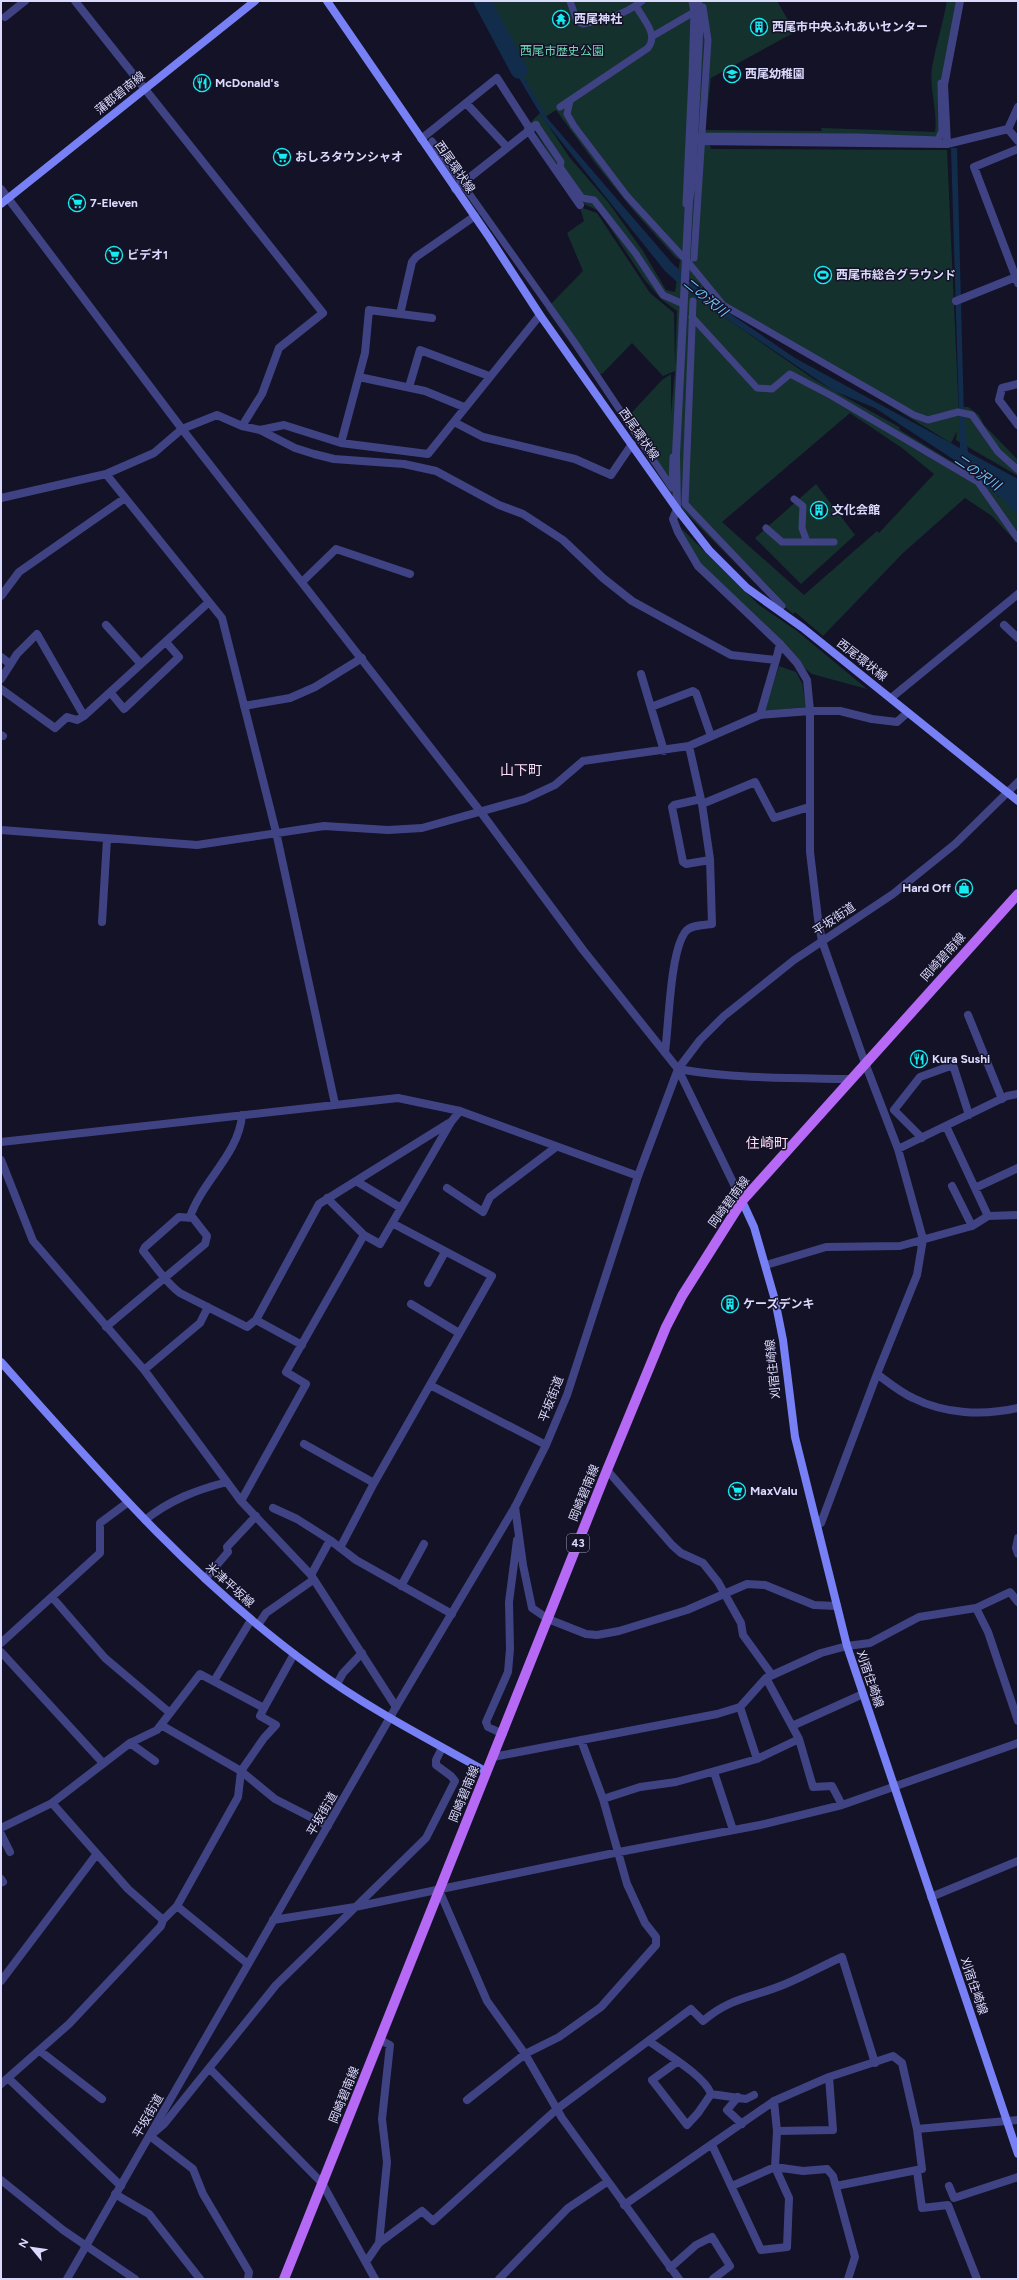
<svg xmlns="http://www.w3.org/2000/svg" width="1019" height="2280" font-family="Figtree,'Noto Sans JP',sans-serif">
<rect width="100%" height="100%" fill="#141227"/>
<!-- green -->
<path fill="#15312e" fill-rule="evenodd" d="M475 1H777L795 32 711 78 705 130 822 131 821 128 935 132C938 111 929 89 932 67 936 45 943 23 947 1H959L948 60 944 138 940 143 708 139 711 149 947 150 959 417 961 407H968L979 415 984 425 1018 460V476L956 440 957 431 951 443 708 294 703 286 700 300 815 380 899 427 900 430 1000 491 997 499 1000 494 1018 509V544L992 516 965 498 903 553 823 636 795 612 793 614 754 582 682 509 624 421 662 380 671 374V414L675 371 663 376 632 343 603 373 594 377 546 309 583 271 567 233 584 221 580 207 597 213 650 293 674 313 675 365 677 311 661 299 644 279 599 211 580 202 530 123 540 113 570 158 608 202 643 251 666 290 675 292 680 260 676 258 632 209 595 163 556 110 545 117ZM850 413 902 448 934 474 879 533 877 531 804 595 722 522Z
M816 484 855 535 801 584 755 538Z
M680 527 759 605 797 631 867 689 812 674 803 667 700 565Z
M779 666 796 672 802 683 806 707 764 711Z"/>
<!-- water -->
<path fill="#122c4b" d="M473 1H480L548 119 672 263 716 304 795 358 960 448 951 148H957L964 418 968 452 1018 479V505L991 484 1011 491 968 469 875 408 834 391 690 294 665 271 544 120Z"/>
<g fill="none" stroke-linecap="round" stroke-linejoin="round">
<!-- river -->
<path stroke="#122c4b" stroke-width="17" d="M482 1 519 70
M974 469 1008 492 1018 503"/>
<!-- pedestrian -->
<path stroke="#404383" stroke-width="7" d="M570 1 577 21 583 24C605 20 624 15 642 1
M653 36 694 12
M570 101 567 114 574 126 627 196 683 257
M560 107 648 48C659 35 643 19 636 6
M536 125 561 162 560 167 582 198 594 200 636 254 663 295 681 303
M701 136 858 137 938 140 942 131 941 83
M432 141 573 340 672 488 673 457
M686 204 692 77 694 12 692 1
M694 258 708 40 703 7
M687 261 723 305 914 415 928 420 958 412 972 415 998 452 1018 470
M693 301 685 504 782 606
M692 317 757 388 772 389 790 374 832 396 978 482 1018 539
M794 499 803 506 802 528 807 542
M766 528 782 542H834"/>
<!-- minor -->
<path stroke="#404383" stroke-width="8" d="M75 1 323 313 279 348 262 394 242 426
M5 17 25 1
M466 103 506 146
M1008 129 1018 107
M1008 129 1018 141
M528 130 580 205
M421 139 497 78 530 129
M693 141 947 144 1008 129
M947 144 944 85 960 1
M1018 149 974 167 1018 283
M455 189 536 125
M956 301 1016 277
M400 314 412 262 416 257 475 216
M359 377 425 391 464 407
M1018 384 1002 388 999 400 1018 425
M409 387 420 350 489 376
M454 422 483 437 575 459 611 475 632 444
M260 430 284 425 341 443 428 454 540 315
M341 443 365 353 369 310 432 318
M106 474 222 618 276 832 335 1104
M1 498 106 474 154 453 182 429 217 415 242 426 260 430 295 448 314 454 334 459 404 464 436 471 499 505 523 514 563 540 603 578 632 601 731 655 776 660 780 644
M677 509 673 519 678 532 698 566 780 644 797 663 807 680 810 711V852L818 919 822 941 865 1063 898 1149 923 1239 917 1275 877 1374 821 1523 817 1525
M302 582 336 549 410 574
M1 596 19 572 125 498
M106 625 141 664
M1004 625 1018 638
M1 657 10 664
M641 674 664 751
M1 679 17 654 37 634 84 716
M1 689 55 728 67 717 77 720 84 716 209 602
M110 692 124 709 179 657 166 642
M891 698 902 689
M244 706 290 698 315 687 362 658
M651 707 693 691 696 693 711 736
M760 715 776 660
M1 735 3 736
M701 799 674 805 672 807 683 862 686 864 710 860
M702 804 755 782 774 818 809 807
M1 830 197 845 324 826 388 830 422 828 525 799 555 785 583 761 689 746 760 715 810 711H840L872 719 897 722 907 713
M102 922 107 839
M968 1015 1002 1099
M665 1052C669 1024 670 950 686 931 691 925 705 925 712 924L710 859 702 804 689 746
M678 1069C735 1079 793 1078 850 1079
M946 1126 988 1216
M922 1138 894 1110 920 1077 953 1065 969 1115
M1 1142 398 1098 460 1111 638 1176
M898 1149 1007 1096 1018 1094
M1 1160 33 1241 145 1371 241 1501 311 1575 396 1707
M356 1181 401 1208
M952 1186 972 1226
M447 1188 483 1212 490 1197 556 1147
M975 1188 1018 1168
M327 1198 364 1235
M190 1217C202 1181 239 1154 242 1115
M766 1265 826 1247 900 1246 972 1226 988 1216 1018 1215
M428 1283 445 1252
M411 1304 459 1333
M106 1327 205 1244 207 1236 193 1218 179 1217 145 1247 143 1251C154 1264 166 1283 180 1293L247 1327 256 1320
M302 1345 256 1320 319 1204 449 1123
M144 1370 200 1323 208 1307
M877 1374C888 1382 900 1392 913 1398 945 1414 983 1416 1018 1408
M430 1385 546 1445
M304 1444 374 1483
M607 1470 672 1545 681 1553 703 1563 718 1582 741 1623 743 1635 772 1675
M241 1501 306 1384 286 1372 364 1235 380 1244 451 1122 460 1111
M515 1507 523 1565 532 1608 548 1619 586 1634 597 1635 619 1631 687 1610 747 1584 765 1585 814 1605 837 1606
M273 1508 297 1519 330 1540 356 1560 452 1614
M145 1520C170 1500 196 1490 227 1482
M1018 1538 1016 1548 1018 1554
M340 1548 374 1483 492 1276 392 1223
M311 1575 330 1540
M205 1579 228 1552 227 1547 256 1516
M401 1586 424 1544
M52 1597 105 1658 170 1713
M976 1608 988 1632 1018 1721
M258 1625 266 1613 313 1580
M1 1643 100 1553V1523L127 1503
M1 1652 103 1763
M214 1681 251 1620
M337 1684 343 1673 362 1653
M740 1707 757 1759
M161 1725 241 1771 275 1799 328 1826
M792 1726 863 1694
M503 1734 488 1727 486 1722 508 1672 510 1649 509 1602 517 1540
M799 1739 813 1787 832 1786 842 1805
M130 1743 155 1761
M493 1757 717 1714 740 1707 766 1678 821 1653 847 1646 870 1643 919 1617 976 1608 1010 1592 1018 1602
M714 1772 733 1830
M603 1799 640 1787 676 1782 757 1759 799 1739 766 1678
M52 1803 130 1743 157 1730 200 1674 264 1708 294 1654
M1 1828 52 1803 128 1889 163 1920
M1 1834 10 1852
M1 1879 3 1882
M439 1890 487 2001 525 2054 562 2118 679 2279
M931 1897 1018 1861
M177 1906 238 1797 241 1771 264 1738 276 1725 260 1716 264 1708
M273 1920 355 1907 619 1852 760 1825 842 1805 1018 1743
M1 1981 96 1855
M649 2041C665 2053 705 2076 711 2094L698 2113 687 2125 652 2080 677 2062
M40 2051 102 2099
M210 2069 322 2183 375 2279
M8 2078 121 2186
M1 2084 69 2024 161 1926 163 1920 177 1906 248 1964
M711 2094 746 2099 754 2095
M738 2097 727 2110 742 2124
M467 2100 525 2054 559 2037 601 2007 656 1945V1937L645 1923 627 1884 603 1799 581 1740
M774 2101 777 2131 775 2167 803 2171 827 2169 833 2176 855 2257 848 2279
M917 2129 1018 2120
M777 2131 833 2130 829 2077
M712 2145 761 2250 787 2247 789 2198 775 2167 732 2186
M917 2171 922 2208 948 2205 977 2279
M1 2180 63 2230 135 2279
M949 2186 954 2198 1018 2177
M115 2194 149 2214 200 2279
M624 2205 774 2101 829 2077 893 2056 902 2063 917 2129 922 2169 836 2186
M379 2243 422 2211 433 2221 557 2109 691 2009 703 2021C731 1997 751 1998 783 1985 803 1977 822 1966 842 1957L875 2063
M366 2262 379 2243 387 2162 382 2119 390 2045 380 2040
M670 2268 696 2245 712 2237 730 2266 713 2279
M248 2279 249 2272 203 2194 193 2169 150 2136 164 2124 276 1985 426 1838 455 1781 451 1776 436 1765V1760L442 1748
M499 2279 568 2208 607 2182"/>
<!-- tertiary -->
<path stroke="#404383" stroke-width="8" d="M1 189 182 429 480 811 583 950 678 1069 742 1201
M677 509 676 454 689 201 692 183 700 14 698 1
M902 689 1018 594
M67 2279 396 1707 515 1507 546 1445 567 1395 638 1176 678 1069 700 1040 724 1016 794 960 893 894 955 844 1018 782"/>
<!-- secondary -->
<path stroke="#7880f6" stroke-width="8" d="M327 1 489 237 540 315 677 509 709 550 747 588 803 628 1018 801
M1 204 255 1
M742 1201 754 1227 775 1300 783 1340 795 1437 847 1646 1018 2154
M1 1362C98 1471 194 1582 313 1668 367 1708 428 1739 487 1772"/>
<!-- primary -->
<path stroke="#b569f5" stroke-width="10" d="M284 2279 607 1470 666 1327 682 1296 742 1201 1018 894"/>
</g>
<!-- icons -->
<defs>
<g id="temple-ring" transform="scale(0.9)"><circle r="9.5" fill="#141227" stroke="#14ecef" stroke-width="1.5"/><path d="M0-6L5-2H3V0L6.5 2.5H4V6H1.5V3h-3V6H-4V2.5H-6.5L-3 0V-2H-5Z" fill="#14ecef"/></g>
<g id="building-ring" transform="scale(0.9)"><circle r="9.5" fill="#141227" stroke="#14ecef" stroke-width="1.5"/><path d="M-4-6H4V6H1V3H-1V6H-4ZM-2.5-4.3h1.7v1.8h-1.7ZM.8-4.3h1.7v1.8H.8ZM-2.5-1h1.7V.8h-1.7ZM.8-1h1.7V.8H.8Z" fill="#14ecef"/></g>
<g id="school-ring" transform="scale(0.9)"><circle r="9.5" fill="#141227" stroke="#14ecef" stroke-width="1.5"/><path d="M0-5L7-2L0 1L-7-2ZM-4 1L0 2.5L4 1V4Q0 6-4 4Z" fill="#14ecef"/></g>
<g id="restaurant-ring" transform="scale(0.9)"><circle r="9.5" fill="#141227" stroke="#14ecef" stroke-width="1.5"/><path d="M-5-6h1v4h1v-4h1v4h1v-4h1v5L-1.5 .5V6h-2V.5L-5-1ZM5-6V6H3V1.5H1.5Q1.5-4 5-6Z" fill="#14ecef"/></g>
<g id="supermarket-ring" transform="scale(0.9)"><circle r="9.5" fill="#141227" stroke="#14ecef" stroke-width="1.5"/><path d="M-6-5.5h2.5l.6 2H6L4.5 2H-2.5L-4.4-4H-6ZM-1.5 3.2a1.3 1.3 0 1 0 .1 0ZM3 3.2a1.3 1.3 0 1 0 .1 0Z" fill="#14ecef"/></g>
<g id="stadium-ring" transform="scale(0.9)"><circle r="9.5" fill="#141227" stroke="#14ecef" stroke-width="1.5"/><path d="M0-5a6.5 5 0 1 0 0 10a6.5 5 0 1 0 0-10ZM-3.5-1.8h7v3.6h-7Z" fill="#14ecef"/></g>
<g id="shop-ring" transform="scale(0.9)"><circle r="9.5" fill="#141227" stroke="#14ecef" stroke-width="1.5"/><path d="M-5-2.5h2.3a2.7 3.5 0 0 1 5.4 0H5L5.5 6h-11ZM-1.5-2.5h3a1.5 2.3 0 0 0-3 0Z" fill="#14ecef"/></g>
</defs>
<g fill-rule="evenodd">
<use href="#temple-ring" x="561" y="19"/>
<use href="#building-ring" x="759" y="27"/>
<use href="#school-ring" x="732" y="74"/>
<use href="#restaurant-ring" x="202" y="83"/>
<use href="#supermarket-ring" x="282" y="157"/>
<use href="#supermarket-ring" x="77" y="203"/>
<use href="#supermarket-ring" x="114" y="255"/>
<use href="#stadium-ring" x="823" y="275"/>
<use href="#building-ring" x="819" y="510"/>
<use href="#shop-ring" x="964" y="888"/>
<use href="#restaurant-ring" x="919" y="1059"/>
<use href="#building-ring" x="730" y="1304"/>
<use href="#supermarket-ring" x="737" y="1491"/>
</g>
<g text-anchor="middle" stroke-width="3" stroke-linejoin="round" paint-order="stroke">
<!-- shield labels -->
<rect fill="#141227" stroke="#9f9ebd" stroke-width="1" x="567" y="1534" width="22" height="18" rx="3"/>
<g font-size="11" font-weight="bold" fill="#dbdafd">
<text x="578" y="1547">43</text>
</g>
<!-- poi labels -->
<g font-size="12" font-weight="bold" fill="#dbdafd" stroke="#141227" text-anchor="start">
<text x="574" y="23">西尾神社</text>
<text x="772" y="31">西尾市中央ふれあいセンター</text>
<text x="745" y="78">西尾幼稚園</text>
<text x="215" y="87">McDonald's</text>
<text x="295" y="161">おしろタウンシャオ</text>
<text x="90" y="207">7-Eleven</text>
<text x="127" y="259">ビデオ1</text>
<text x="836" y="279">西尾市総合グラウンド</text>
<text x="832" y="514">文化会館</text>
<text x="951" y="892" text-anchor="end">Hard Off</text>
<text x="932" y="1063">Kura Sushi</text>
<text x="743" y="1308">ケーズデンキ</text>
<text x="750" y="1495">MaxValu</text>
</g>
<!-- park labels -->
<g font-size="12" fill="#6ad9b4" stroke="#141227">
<text x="562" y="55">西尾市歴史公園</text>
</g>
<!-- street labels -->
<g font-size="12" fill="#dbdafd" stroke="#141227">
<text transform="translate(120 93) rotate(-39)" y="4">蒲郡碧南線</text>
<text transform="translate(455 167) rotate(55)" y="4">西尾環状線</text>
<text transform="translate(639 434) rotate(55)" y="4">西尾環状線</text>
<text transform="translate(862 660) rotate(38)" y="4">西尾環状線</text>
<text transform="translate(834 919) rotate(-34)" y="4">平坂街道</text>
<text transform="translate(943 957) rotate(-48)" y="4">岡崎碧南線</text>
<text transform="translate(729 1202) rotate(-54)" y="4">岡崎碧南線</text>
<text transform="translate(773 1369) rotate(-96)" y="4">刈宿住崎線</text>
<text transform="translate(551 1399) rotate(-69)" y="4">平坂街道</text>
<text transform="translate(584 1493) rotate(-68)" y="4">岡崎碧南線</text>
<text transform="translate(230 1585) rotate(42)" y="4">米津平坂線</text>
<text transform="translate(870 1679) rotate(71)" y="4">刈宿住崎線</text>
<text transform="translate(464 1794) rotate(-68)" y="4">岡崎碧南線</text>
<text transform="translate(322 1814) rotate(-60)" y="4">平坂街道</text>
<text transform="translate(974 1986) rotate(71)" y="4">刈宿住崎線</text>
<text transform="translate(344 2095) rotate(-68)" y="4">岡崎碧南線</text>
<text transform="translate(148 2116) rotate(-60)" y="4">平坂街道</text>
</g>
<!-- water labels -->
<g font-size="13" font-style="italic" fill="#70c3f5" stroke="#141227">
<text transform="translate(706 297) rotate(39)" y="5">二の沢川</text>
<text transform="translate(978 472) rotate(34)" y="5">二の沢川</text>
</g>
<!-- quarter labels -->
<g font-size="14" fill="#fddcf4" stroke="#141227">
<text x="521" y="775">山下町</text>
<text x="767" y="1148">住崎町</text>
</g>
</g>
<!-- border -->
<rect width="1019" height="2280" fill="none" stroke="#dbdafd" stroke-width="4"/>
<!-- north arrow -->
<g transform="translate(32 2248) rotate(299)" stroke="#141227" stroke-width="3" paint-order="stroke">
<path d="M0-3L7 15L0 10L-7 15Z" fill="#dbdafd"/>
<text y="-6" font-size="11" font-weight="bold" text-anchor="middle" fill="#dbdafd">N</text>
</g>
</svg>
